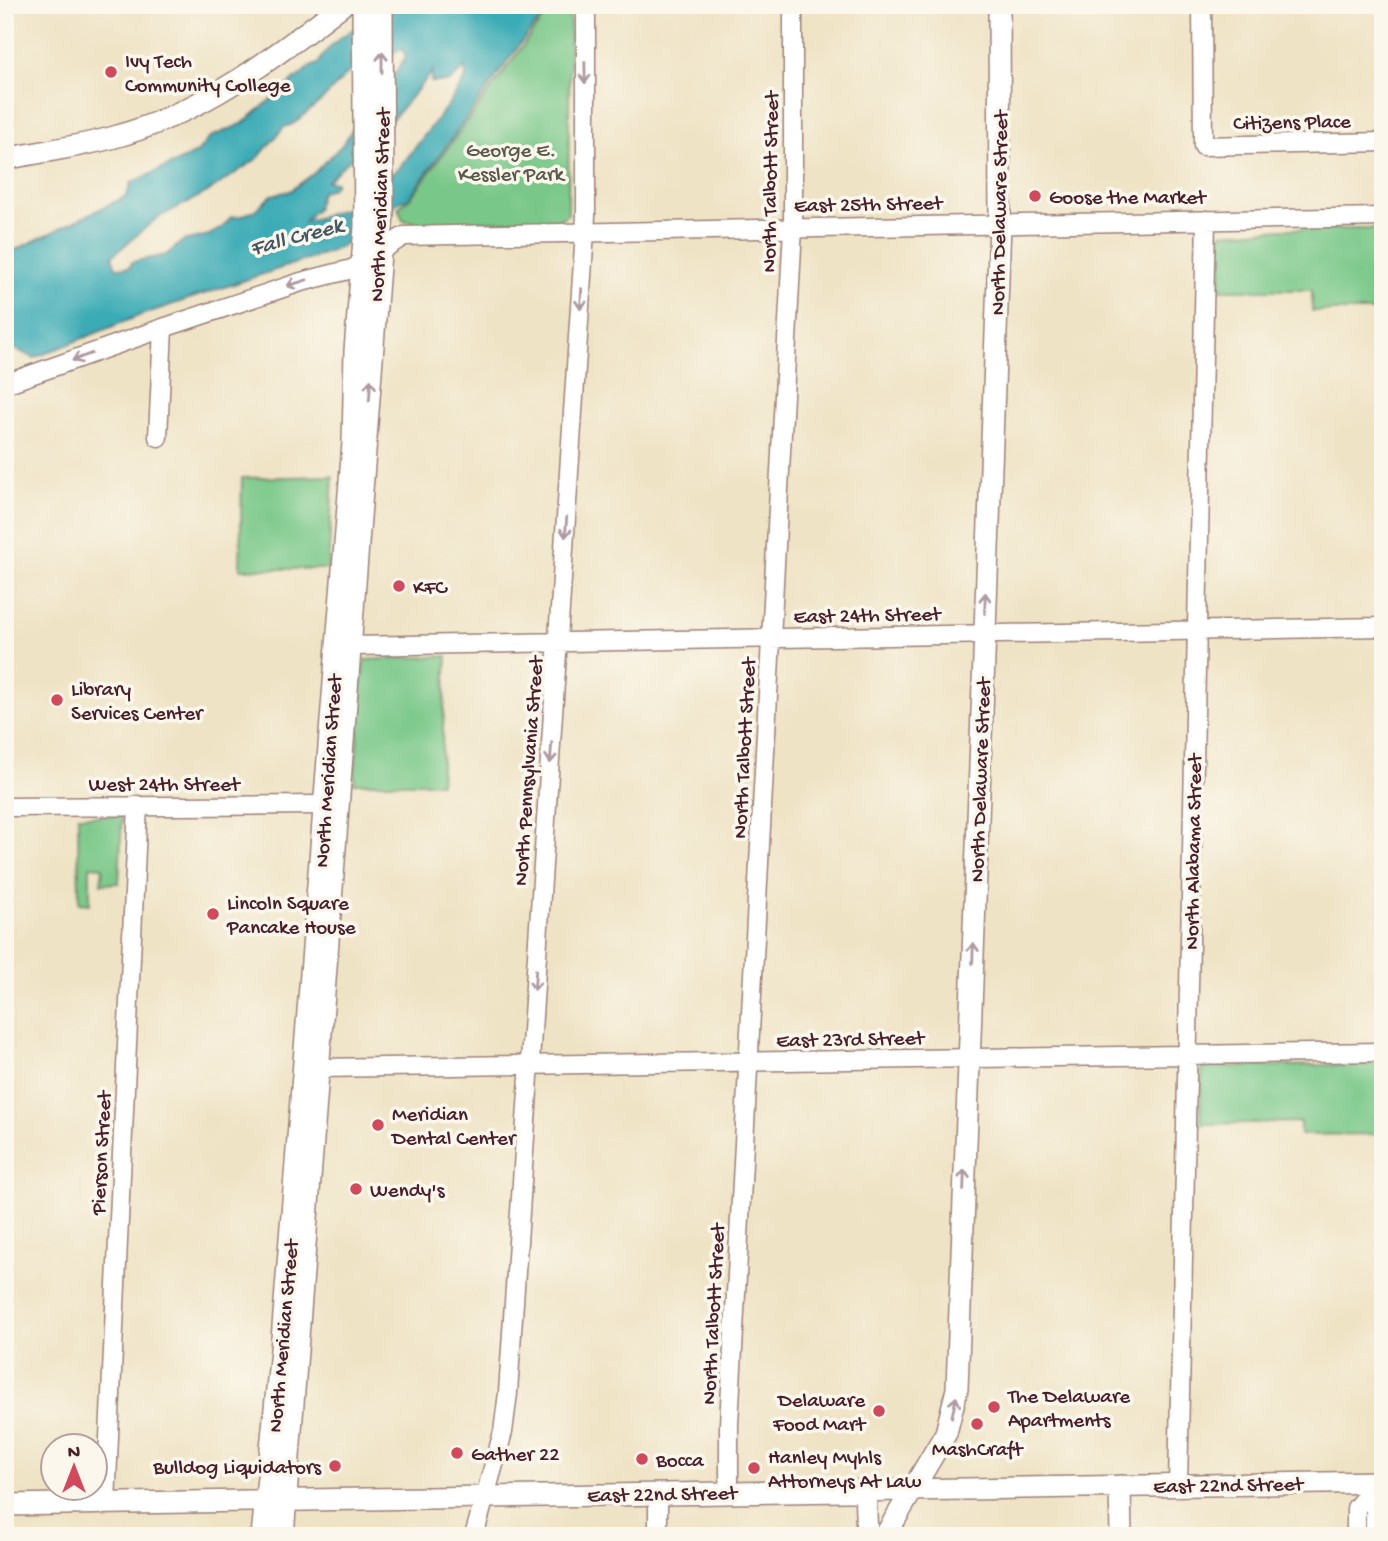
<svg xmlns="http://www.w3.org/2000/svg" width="1388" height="1541" font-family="'Gochi Hand',sans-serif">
<rect width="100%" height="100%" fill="#fbf7ec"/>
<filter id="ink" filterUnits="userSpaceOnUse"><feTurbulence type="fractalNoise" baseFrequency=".0143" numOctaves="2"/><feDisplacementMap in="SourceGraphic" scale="14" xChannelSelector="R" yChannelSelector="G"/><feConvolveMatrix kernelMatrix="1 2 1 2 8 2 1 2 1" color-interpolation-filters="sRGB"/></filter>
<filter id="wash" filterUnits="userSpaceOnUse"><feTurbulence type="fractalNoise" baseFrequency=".00686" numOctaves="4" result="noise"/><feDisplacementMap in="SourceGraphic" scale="28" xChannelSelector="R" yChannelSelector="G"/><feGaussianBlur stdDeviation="1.57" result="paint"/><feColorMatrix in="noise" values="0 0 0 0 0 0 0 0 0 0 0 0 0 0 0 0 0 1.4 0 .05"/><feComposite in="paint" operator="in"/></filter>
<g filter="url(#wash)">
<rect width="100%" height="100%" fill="#efe3c5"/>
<!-- green -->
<path fill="#79c889" stroke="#62745a" stroke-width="2" d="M553 5 570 17 568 214 559 220 418 223 403 220 398 208 412 196Z
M1283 229H1383V311H1312V290H1220L1221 233Z
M333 476 328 569H240L242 478Z
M447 656 440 783H354L364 660Z
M78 816H122L119 883 101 884 103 867 90 866V904L79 903Z
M1383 1064V1134L1300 1135V1122L1200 1124 1202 1067Z"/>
<!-- water -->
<path fill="#3aabb5" stroke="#426570" stroke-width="2" fill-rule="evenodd" d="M418 5H552L519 45 408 199 401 200 342 246 329 252 141 315 34 358 15 349 5 352V255L127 196 131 183 197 153 210 137 242 124 310 67 318 64C334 33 367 22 397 9L402 10ZM402 49 406 56 384 92 364 112 342 145 313 174 290 191 272 195 255 210 242 216 231 217 222 228 209 235 183 241 166 255 132 262 130 267 116 268 112 256 157 218 206 193 258 158 284 127 293 124 322 100 347 74 365 62ZM465 67 466 78 451 101 400 167 348 208 304 222 317 208 321 192 333 188 336 182 327 181 395 116 433 71 431 82H450Z"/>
</g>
<g filter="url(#ink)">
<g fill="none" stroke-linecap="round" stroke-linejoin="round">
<!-- minor casing -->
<g stroke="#9c8178" stroke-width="21">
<path id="minor" d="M1202 5 1203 146 1383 142
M5 384 163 328 301 282 352 269 404 236 1383 217
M158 437 163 328
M352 646 1383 627
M5 807 324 805
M319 1068 1383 1052
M1366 1483V1496L1375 1507V1536
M1178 1485 1206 220
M729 1492V1424L793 228V5
M658 1494V1536
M106 1503 138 805
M474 1536 503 1432 508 1393 586 216V5
M1356 1536V1508L1366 1496"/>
</g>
<!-- major casing -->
<g stroke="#9c8178" stroke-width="24">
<path id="major" d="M5 159C40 152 76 147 111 138 200 114 270 61 342 5
M1120 1486 1121 1536
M865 1490 867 1536
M5 1505 1383 1482
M262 1536 282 1340 353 443 355 351 365 227 363 5
M283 1536 383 213 382 5
M885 1536 946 1433 957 1389 1000 224 999 5"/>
</g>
<!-- minor -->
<use href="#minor" stroke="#fff" stroke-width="18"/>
<!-- major -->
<use href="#major" stroke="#fff" stroke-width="21"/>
</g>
<!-- one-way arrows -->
<defs><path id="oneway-shaft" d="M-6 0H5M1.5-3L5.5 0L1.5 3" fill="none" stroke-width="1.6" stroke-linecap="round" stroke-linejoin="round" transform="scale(1.75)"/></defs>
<g stroke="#ae9aa0">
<use href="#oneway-shaft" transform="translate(382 62) rotate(-90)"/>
<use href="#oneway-shaft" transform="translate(585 73) rotate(89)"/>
<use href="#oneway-shaft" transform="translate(297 283) rotate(163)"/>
<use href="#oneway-shaft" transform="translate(581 299) rotate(94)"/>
<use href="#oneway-shaft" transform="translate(82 357) rotate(160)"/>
<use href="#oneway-shaft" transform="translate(370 390) rotate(-86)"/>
<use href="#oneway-shaft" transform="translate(566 527) rotate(94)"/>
<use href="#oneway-shaft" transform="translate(985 603) rotate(-88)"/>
<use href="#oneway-shaft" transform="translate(551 753) rotate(94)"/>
<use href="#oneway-shaft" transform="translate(973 953) rotate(-88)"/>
<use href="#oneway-shaft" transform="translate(535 980) rotate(94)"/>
<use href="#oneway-shaft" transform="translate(964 1180) rotate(-88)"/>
<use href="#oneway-shaft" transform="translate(954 1407) rotate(-77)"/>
</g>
</g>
<!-- markers -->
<g fill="#d1495b" stroke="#fbf7ec" stroke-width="2.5">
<circle cx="111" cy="72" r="7"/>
<circle cx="1035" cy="196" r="7"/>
<circle cx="399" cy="586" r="7"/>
<circle cx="57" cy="700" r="7"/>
<circle cx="213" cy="914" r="7"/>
<circle cx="378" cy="1125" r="7"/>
<circle cx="356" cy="1189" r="7"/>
<circle cx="994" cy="1407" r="7"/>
<circle cx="879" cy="1411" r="7"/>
<circle cx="977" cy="1424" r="7"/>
<circle cx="457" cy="1453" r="7"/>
<circle cx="642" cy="1459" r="7"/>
<circle cx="335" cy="1466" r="7"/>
<circle cx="754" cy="1468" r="7"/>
</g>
<g text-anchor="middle" stroke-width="7" stroke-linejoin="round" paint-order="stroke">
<!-- poi labels -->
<g font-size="21" fill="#4a1f2b" stroke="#fbf7ec" text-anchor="start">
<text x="125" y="67">Ivy Tech<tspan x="125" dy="24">Community College</tspan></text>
<text x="1049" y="203">Goose the Market</text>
<text x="413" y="593">KFC</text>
<text x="71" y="695">Library<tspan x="71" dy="24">Services Center</tspan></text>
<text x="227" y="909">Lincoln Square<tspan x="227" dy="24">Pancake House</tspan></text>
<text x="392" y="1120">Meridian<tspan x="392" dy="24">Dental Center</tspan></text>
<text x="370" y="1196">Wendy's</text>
<text x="1008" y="1402">The Delaware<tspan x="1008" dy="24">Apartments</tspan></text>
<text x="865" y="1406" text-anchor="end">Delaware<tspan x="865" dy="24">Food Mart</tspan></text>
<text x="977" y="1455" text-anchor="middle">MashCraft</text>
<text x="471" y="1460">Gather 22</text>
<text x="768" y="1463">Hanley Myhls<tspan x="768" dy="24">Attorneys At Law</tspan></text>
<text x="656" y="1466">Bocca</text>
<text x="321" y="1473" text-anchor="end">Bulldog Liquidators</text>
</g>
<!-- street labels -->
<g font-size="21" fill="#4a1f2b" stroke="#fbf7ec">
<text transform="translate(1292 121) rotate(-1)" y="7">Citizens Place</text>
<text transform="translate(769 182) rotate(-89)" y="7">North Talbott Street</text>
<text transform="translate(868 203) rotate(-1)" y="7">East 25th Street</text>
<text transform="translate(379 205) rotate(-88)" y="7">North Meridian Street</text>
<text transform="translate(998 213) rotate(-89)" y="7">North Delaware Street</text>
<text transform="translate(867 614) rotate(-1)" y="7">East 24th Street</text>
<text transform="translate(743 748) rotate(-87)" y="7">North Talbott Street</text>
<text transform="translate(327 771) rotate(-86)" y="7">North Meridian Street</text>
<text transform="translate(527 771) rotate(-86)" y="7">North Pennsylvania Street</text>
<text transform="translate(979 780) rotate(-88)" y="7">North Delaware Street</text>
<text x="164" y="790">West 24th Street</text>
<text transform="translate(1192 852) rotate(-89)" y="7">North Alabama Street</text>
<text transform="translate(850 1038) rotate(-1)" y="7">East 23rd Street</text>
<text transform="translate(100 1153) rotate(-87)" y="7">Pierson Street</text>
<text transform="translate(712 1314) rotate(-87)" y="7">North Talbott Street</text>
<text transform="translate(282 1336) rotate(-85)" y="7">North Meridian Street</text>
<text transform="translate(1228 1484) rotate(-1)" y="7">East 22nd Street</text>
<text transform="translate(662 1493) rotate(-1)" y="7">East 22nd Street</text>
</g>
<!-- park labels -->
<g font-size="21" fill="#5a5a4c" stroke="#fbf7ec">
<text x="511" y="156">George E.<tspan x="511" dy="24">Kessler Park</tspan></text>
</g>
<!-- water labels -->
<g font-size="23" font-style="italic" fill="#445762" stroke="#fbf7ec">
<text transform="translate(296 235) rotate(-15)" y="8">Fall Creek</text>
</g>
</g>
<!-- margin -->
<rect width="1388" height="1541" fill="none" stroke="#fbf7ec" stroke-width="28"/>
<!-- north arrow -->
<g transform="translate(74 1467)"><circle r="33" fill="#fbf7ec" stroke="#b4a19f" stroke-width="2"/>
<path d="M0-5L12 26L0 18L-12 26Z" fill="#d1495b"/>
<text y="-10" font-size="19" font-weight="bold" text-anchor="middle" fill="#4a1f2b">N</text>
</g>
</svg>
